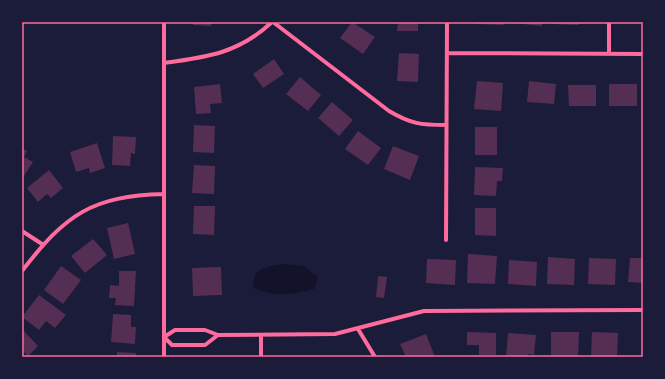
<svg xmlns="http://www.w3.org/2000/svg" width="665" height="379" font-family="Ubuntu,sans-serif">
<rect width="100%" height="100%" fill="#1b1b3a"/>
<!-- water -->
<path fill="#12122b" d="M283 264 304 266 318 277 314 289C292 295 276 297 254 288 251 268 266 267 283 264Z"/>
<!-- building -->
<path fill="#542f53" d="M193 22H212L211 26 193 25Z
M352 22 375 37 363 54 340 38Z
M398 22H418V31H397Z
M475 22H504V25L475 24Z
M515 22H542V26L514 23Z
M552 22H579V25L552 24Z
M399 53 419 54 418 82 397 81Z
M274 59 284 74 263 88 253 74Z
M300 77 321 95 308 111 286 94Z
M477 81 503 83 501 111 474 109Z
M529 81 556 84 554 104 527 102Z
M220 84 222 103 210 104 211 113 196 114 194 87Z
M609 84H637V106H609Z
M568 85H596V106H569Z
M332 102 353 120 339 136 318 118Z
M194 125 215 126 214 153 193 152Z
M475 127H497V155H475Z
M358 131 381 148 368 165 345 149Z
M113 136 136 137 135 154 131 153 130 166 112 165Z
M97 143 105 168 90 173 89 168 76 172 70 152Z
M393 146 419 156 410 180 384 169Z
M22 148 27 151 24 157 33 162 22 179Z
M194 165 215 166 214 194 192 193Z
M475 167 503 168 502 181H497L496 196 474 195Z
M49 170 63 188 51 198 47 194 38 202 27 188Z
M194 206H215L214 235 193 234Z
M475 208H496V236L475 235Z
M128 223 135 254 114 259 107 228Z
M93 239 107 255 85 273 71 256Z
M468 254 497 256 495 284 467 283Z
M548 257 575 259 574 285 547 284Z
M589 258 616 259 615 285 588 284Z
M630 258H643V283L628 282Z
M427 259 456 260 455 285 426 283Z
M509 260 537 262 536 286 508 284Z
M61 266 81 280 63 304 44 290Z
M221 267 222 295 193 296 192 268Z
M119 271H136L134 306 115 305 116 298H109L110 285 119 286Z
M378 276 387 277 384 298 376 297Z
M39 295 66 315 55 328 46 321 39 330 22 317Z
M113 314 131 315V327H136L135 344 111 342Z
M22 329 38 346 28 356 22 350Z
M467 332 496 333V355H479V345H467Z
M551 332H579L578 357H551Z
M592 332 618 333 617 357H591Z
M508 333 536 335 534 355 528 354V357H506Z
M426 334 435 357H406L400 344Z
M117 352 136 353V357H117Z"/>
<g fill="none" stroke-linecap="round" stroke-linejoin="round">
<!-- minor -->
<path stroke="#ff6b9d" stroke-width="4" d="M273 22 389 111C411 124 421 125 446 125
M447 53 643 54
M609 53V22
M164 63C208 57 239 53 272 22
M22 231 42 244
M446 240 447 22
M22 271C66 214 92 196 164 194
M358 329 375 357
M218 335 205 345H172L164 337 175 330H205L218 335 335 334 424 311 643 310
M261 335V357
M164 357V22"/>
</g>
<!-- border -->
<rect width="665" height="379" fill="none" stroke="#1b1b3a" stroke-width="46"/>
<rect x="23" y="23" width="619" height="333" fill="none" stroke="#ff6b9d" stroke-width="1.5"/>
</svg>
